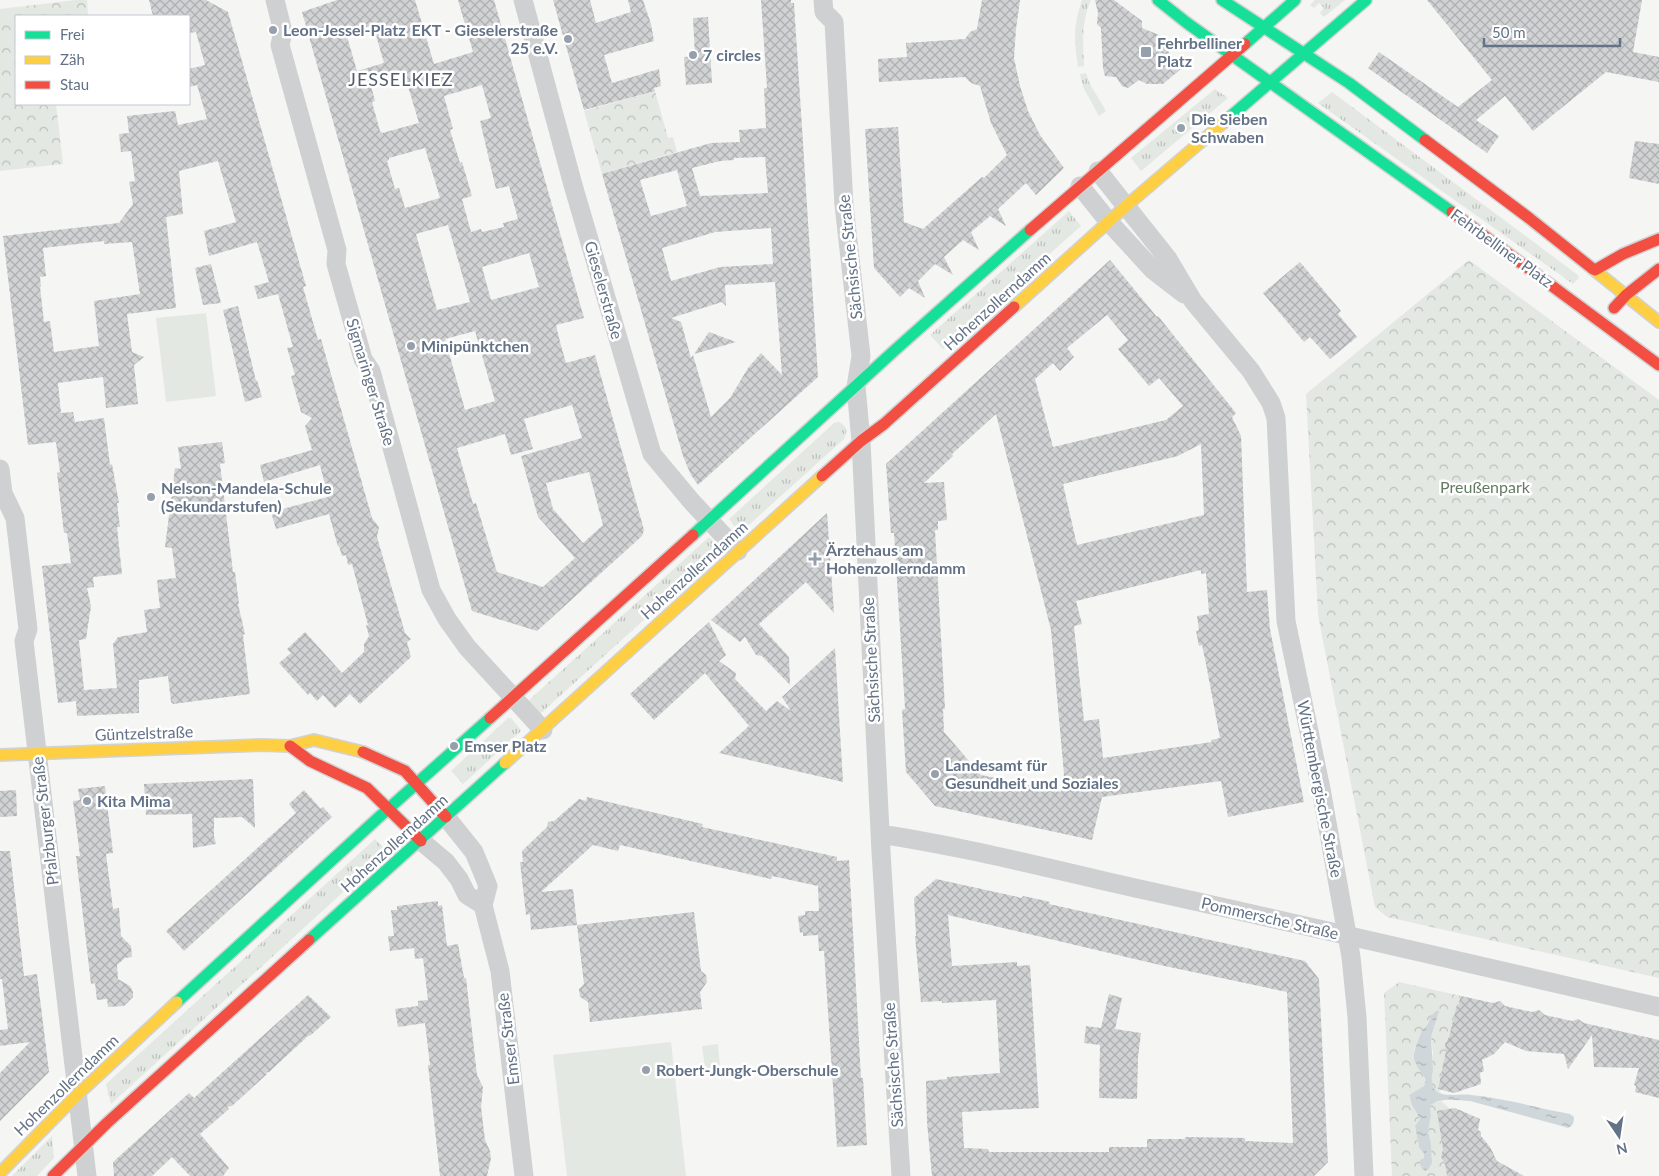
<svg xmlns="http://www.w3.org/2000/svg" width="1659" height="1176" font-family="Lato,sans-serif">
<defs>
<pattern id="grass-tufts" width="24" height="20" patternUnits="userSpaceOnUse" patternTransform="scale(1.25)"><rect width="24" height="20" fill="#e4e8e2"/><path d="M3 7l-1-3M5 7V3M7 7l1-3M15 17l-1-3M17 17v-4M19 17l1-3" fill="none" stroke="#bcc0bd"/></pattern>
<pattern id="forest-crowns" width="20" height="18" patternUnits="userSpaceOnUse" patternTransform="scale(1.25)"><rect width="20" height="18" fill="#e4e8e2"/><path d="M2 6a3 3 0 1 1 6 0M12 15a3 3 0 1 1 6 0" fill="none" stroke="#bcc0bd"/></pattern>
<pattern id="water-ripples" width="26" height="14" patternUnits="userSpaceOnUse" patternTransform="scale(1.25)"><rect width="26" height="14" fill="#d0d7db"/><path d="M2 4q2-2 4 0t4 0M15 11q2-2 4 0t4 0" fill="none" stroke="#acb3b7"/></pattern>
<pattern id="building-cross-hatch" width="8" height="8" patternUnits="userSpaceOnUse" patternTransform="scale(1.25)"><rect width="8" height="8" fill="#d1d2d3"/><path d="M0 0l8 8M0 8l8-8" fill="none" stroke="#adafb1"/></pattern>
</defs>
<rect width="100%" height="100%" fill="#f5f5f4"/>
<!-- grass -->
<path fill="url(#grass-tufts)" d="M1082 0H1091C1081 22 1083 42 1084 66L1078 67C1074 39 1073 27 1082 0Z
M1315 0H1345L1324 17 1320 13 1324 8 1319 3 1314 8 1310 5Z
M1086 73 1090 84 1106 111 1099 116 1083 87 1080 74Z
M1215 89 1228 98 1141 171 1131 158Z
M1332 92 1578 275 1579 278 1573 284 1318 103Z
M1069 211 1081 226 943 349 930 335Z
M839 422C848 426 848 433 843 440L741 532H739L729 519 834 423Z
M709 537 721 550 539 715 527 702Z
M508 718H511L521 730 520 732 463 784 451 771Z
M375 839 387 852 111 1104 106 1084Z
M52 1136 54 1158 37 1176H12Z"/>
<!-- forest -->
<path fill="url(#forest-crowns)" d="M76 0H87L88 16H16V104H56L63 164 0 171V9Z
M655 91 668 138 673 137 677 152 602 174 584 111Z
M1469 260 1659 400V978L1387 917 1375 907 1318 615 1306 394Z
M1399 982 1461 996 1458 1005 1457 1004 1449 1037 1445 1044 1446 1051 1438 1089 1442 1094 1435 1091 1432 1085 1431 1074 1433 1053 1431 1037 1439 1013 1429 1020 1414 1050 1415 1062 1426 1080 1424 1086 1409 1095 1412 1105 1420 1119 1415 1127 1419 1148 1424 1153V1158H1432L1428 1131 1431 1116 1430 1106 1433 1103 1441 1101 1450 1109 1445 1164 1447 1176H1392L1384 993Z"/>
<!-- pitch -->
<path fill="#e4e8e2" d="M206 313 216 396 166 402 156 318Z
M671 1042 686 1176H567L553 1055Z
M718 1044 720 1067 705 1068 702 1046Z"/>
<!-- water -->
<path fill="url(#water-ripples)" d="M1438 1010 1439 1012 1431 1037 1433 1070C1431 1075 1431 1087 1436 1091 1445 1098 1461 1093 1471 1095 1504 1098 1537 1108 1570 1114L1574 1117C1574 1123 1573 1125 1568 1128L1558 1125 1470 1101C1458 1100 1438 1097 1430 1106L1431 1116 1428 1131 1431 1144 1432 1163 1428 1170 1425 1171C1421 1168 1420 1165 1420 1160L1424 1158V1153L1419 1148 1415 1126 1420 1119 1412 1105 1409 1095 1424 1086 1426 1080C1423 1074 1418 1069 1415 1062 1411 1053 1419 1040 1422 1030 1430 1025 1429 1014 1438 1010Z"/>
<!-- building -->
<path fill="url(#building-cross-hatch)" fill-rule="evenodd" d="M149 0H206L228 12 306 286 303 287 318 340 321 339 372 518 379 527 377 537 405 633 411 639 407 642 411 657 360 704 350 694 335 708 323 695 317 701 310 693 308 695 279 663 291 653 287 649 305 632 342 673 364 652V644L369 636 366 625H368L352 564 348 565 346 555 342 556 339 546 338 547 329 514 276 529 271 512 328 497 320 465 264 482 260 465 312 450 305 426 312 418 301 412 291 376 295 375 287 348 293 347 278 294 258 299 254 286 269 282 257 242 209 256 204 231 236 222 218 161 179 171 183 214 166 217 176 308 127 314 132 352 144 357 134 365 138 404 106 408 103 377 58 383 61 413 73 412 75 422 104 418 110 465 112 464 119 503H117L120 527H117L122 574 93 577 94 587 87 588 91 606 86 639 79 640 84 690 117 688 113 644 118 637 147 632 144 610 160 608 157 580 176 578 172 548 165 547 175 468 181 469 178 447 222 442 225 463 220 464 233 572H235L239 604H238L245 634 243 635 250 694 173 704 171 702 168 676 139 680V713L77 716 76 701 58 703 42 566 71 563 67 533H64L57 473 60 472 56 442 28 445 3 236 119 223 133 204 129 182 135 181 131 151 121 152 119 134 129 133 127 116 175 111 178 125 207 119 197 85 189 87V69L205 65 196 32 189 33V16H153ZM104 241V244L132 242 140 294 94 301 99 346 54 352 50 321 44 322 40 287H41L40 277 46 276 43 248Z
M337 0H415L434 64 473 52 458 0H494L584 318 556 325 560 342 566 363 595 355 644 530 642 536 537 631 472 611 302 12ZM373 25 384 63 357 71 346 33ZM404 73 419 123 382 133 380 131 372 102 375 101 370 82ZM482 85 491 118 480 121 496 189 509 186 518 219 503 223 504 227 482 232 481 229 471 232 462 199 472 196 462 162 460 163 450 130 453 129 444 96ZM425 148 440 198 405 208 399 188 395 189 387 161 389 160V158ZM448 225 470 302 437 310 416 234ZM529 253 539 287 491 300 482 267ZM475 331 495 401 465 410 445 339ZM572 405 582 438 521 456 538 517 575 558 543 587 497 572 476 503 473 504 457 448 505 434 511 455 533 449 524 419ZM589 472 603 525 583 543 553 509 546 483Z
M553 0H590L596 23 631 12 628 0H643L651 24 654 41 604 55 612 83 659 69 661 86 654 88 655 91 584 110Z
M761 0H791V3H794L818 377 698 485 691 475 683 456 602 174 711 143 740 142 739 130 766 128 764 88H767ZM765 157 768 193 700 196 692 168 720 161 734 160V158ZM677 170 687 206 651 216 640 180ZM771 228 773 264 720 267 671 281 662 248 715 232ZM775 282 782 375 761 353 748 368 730 398 711 417 693 355 691 358 681 322 671 318 722 302 726 306 725 285Z
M982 0H1020L1016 29 1014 58 1020 86 1028 111 1040 135 1064 168 1036 195 1026 183 998 209 1006 226 990 216 971 232 979 250 963 240 944 257 953 275 935 264 918 281 925 298 909 288 900 297 874 268 865 129 898 127 904 222 923 229 982 177 984 178 1007 155 991 123 980 86 971 83 965 77 879 82 878 59 907 57 906 43 965 39 970 32 977 29Z
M1095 0H1114L1142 21V28L1164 37 1163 45 1182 68 1163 84H1147L1139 80 1128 88 1122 86 1116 77 1105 76 1103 68 1101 28 1097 24 1098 13Z
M1427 0H1642L1633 52 1659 57V82L1606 72 1533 131 1505 96 1476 120 1499 136 1487 153 1368 68 1379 52 1458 107 1492 80Z
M708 17 712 83 686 85 684 57 695 56 693 18Z
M1635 141 1659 144V184L1629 178Z
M1110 260 1157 317 1158 316 1236 413 1232 417 1241 436 1247 592 1267 590 1270 629 1304 802 1228 817 1221 781 1102 797 1092 840 935 806 906 772 902 710 905 709 894 533H891L886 464ZM1107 315 1128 340 1118 349 1149 386 1159 378 1183 406 1166 420 1053 447 1035 379 1053 363 1060 371 1074 357 1067 348ZM996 414 1051 630 1064 774 1061 792 981 775 944 732 943 709H945L935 530H938V521L947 520 944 482 924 483 953 456 952 454ZM1201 444 1204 515 1077 545 1063 484 1178 456ZM1201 570V574L1206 573 1209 614 1197 616 1199 630 1196 631 1199 646 1202 645 1206 664 1220 738 1211 740 1212 742 1103 758 1099 719 1084 721 1074 626 1082 624 1076 601Z
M1300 262 1341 311 1338 314 1357 337 1330 359 1310 337 1304 342 1263 293Z
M211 264 221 303 203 305 195 268Z
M238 306 256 381 257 380 262 397 245 402 223 310Z
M709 332 736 342 694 354Z
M827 513 834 613 806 582 759 624 789 657 790 685 762 656 756 655 745 637 740 642 711 620Z
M709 622 726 655 719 661 736 673 735 679 766 711 777 701 791 711 782 697 835 648 843 782 719 753 749 726 705 673 654 720 630 694Z
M253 779 255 828 242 817 214 818V836L216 844 193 848 192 814 146 815 144 784Z
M105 786 113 853 106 854 113 909 119 908 121 936 131 946 132 957 125 958 117 965 118 979 130 986 133 992V997L124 1006 108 1007 107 999 97 1000 95 983 91 984 76 856H80L73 801 80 800 78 789Z
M16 790 17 816 0 817V791Z
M304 790 321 809 323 807 332 817 184 951 166 931 296 813 289 804Z
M587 797 703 824 702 827 837 857V861L849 860 861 1078H863L867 1145 837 1147 824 951H819L818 935 803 936V932L800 933 798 916 805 915V911H819L818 886 772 876 771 879 620 845 618 851 593 845 541 892 573 889 577 925 531 930 530 914 526 915 520 862H523L522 851 547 827 548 822 554 821 579 799 586 801Z
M0 851H10L24 976 37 974 49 1072 0 1121V1073L30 1042 0 1046V1030L8 1029 2 979H0Z
M936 879 1022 898 1023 896 1042 900 1050 902 1049 904 1305 961 1319 979 1328 1162 1314 1176H932L927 1122 926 1081 947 1079V1077L1000 1073 996 1000 942 1003V1001L921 1002 915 936H916L914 898ZM948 915 1160 965 1287 992 1293 1143 1245 1141V1138L1185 1137V1139H1147V1147H1109V1152H989L988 1149 964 1148 962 1112 1039 1108 1030 965 1017 966V962L952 966Z
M438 901V906L442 905 447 946 458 944 464 978H466L477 1075 483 1087 481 1107 485 1140 490 1151 491 1158 487 1176H440L428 1065H430L425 1023 398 1027 395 1009 418 1006V1001L428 1000 423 958 415 959 414 948 390 951 388 936H394L391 910H397V906Z
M694 912 701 971 706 975 707 982 700 992 702 1009 590 1022 588 1002 580 997 579 989 584 984 577 925Z
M1109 994 1122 998 1115 1029 1141 1033 1138 1057 1137 1099 1099 1098 1100 1045 1084 1043 1086 1026 1101 1028Z
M308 995 331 1017 311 1035 306 1037V1038L269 1072 265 1073 267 1074 232 1106 227 1107 229 1109 200 1134 229 1168 223 1176H190L172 1157 152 1176H114L113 1162 189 1093 194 1098Z
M1461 996 1493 1003 1500 1001 1505 1006 1532 1012 1539 1010 1545 1015 1572 1021 1578 1019 1584 1023 1659 1040V1098L1635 1092 1636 1086 1634 1085 1639 1068 1594 1067 1592 1035 1568 1069 1564 1054 1526 1051 1505 1042 1494 1054 1482 1060 1484 1071 1480 1073 1481 1084 1454 1093 1438 1089 1446 1051 1445 1044 1449 1037 1457 1004 1458 1005Z
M1455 1108 1480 1119 1478 1130 1481 1132V1136L1490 1147 1497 1161 1524 1176H1447L1445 1164 1441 1157 1443 1149 1437 1111Z"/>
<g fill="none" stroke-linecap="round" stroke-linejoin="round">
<!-- fast casing -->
<g stroke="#d0d2d4" stroke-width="14">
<path id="fast" d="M1158 0 1187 23 1452 212
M1222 0 1349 83 1425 140
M1245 44 1295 0
M1223 123 1366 0
M693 535 895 350 1030 230
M309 940 505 763
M177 1002 378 818 490 718"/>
</g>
<!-- slow casing -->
<g stroke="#d0d2d4" stroke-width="14">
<path id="slow" d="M1593 269 1659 322
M1014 307 1126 206 1223 123
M0 755 261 745 290 746 314 740 363 752
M505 763 822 476
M0 1173 77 1095 177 1002"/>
</g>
<!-- jam casing -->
<g stroke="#d0d2d4" stroke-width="14">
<path id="jam" d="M1425 140 1529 218 1593 269
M1452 212 1659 365
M1030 230 1245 44
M1595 270 1623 254 1659 239
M1614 308 1626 295 1659 269
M822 476 861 441 884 424 1014 307
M490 718 693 535
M290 746 310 761 367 788 421 841
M363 752 405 771 446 817
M53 1176 107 1123 309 940"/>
</g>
<!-- street -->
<path stroke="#cfd0d1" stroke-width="19" d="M275 0 283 32 280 45 337 250 336 264 363 359 371 371 431 590 447 619 467 647 543 730
M523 0 573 185 652 454 692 502 738 551
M823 0 824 12 834 22 844 205 861 356 856 387 861 441 881 852 901 1176
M1098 171 1168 259 1193 301 1251 371 1271 403 1276 418 1286 621 1321 789 1351 957 1357 1017 1364 1176
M1080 186 1109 222 1153 270 1184 294
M0 469 3 493 15 518 28 629 24 641 87 1176
M446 817 474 852 488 886 483 905 500 971 524 1176
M880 834C966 847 1051 869 1135 888 1310 926 1484 967 1659 1007
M421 841 446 862 459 879 467 895 483 905"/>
<!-- fast -->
<use href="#fast" stroke="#16e098" stroke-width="11"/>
<!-- slow -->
<use href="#slow" stroke="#ffcf43" stroke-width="11"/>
<!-- jam -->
<use href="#jam" stroke="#f24e42" stroke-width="11"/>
</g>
<!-- markers -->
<g fill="#96a0ac" stroke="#fff" stroke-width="2">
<circle cx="273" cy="30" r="5"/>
<circle cx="568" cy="39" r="5"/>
<rect x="1140" y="46" width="12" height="12" rx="2.5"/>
<circle cx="693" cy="55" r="5"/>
<circle cx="1181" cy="128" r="5"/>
<circle cx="411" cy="346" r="5"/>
<circle cx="151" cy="497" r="5"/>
<path d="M812.5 551.5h5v5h5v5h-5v5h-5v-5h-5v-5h5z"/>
<circle cx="454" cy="746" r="5"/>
<circle cx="935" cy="774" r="5"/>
<circle cx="87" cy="801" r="5"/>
<circle cx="646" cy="1070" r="5"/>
</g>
<g text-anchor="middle" stroke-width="5" stroke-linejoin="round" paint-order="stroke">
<!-- poi labels -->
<g font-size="16" font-weight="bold" fill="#637286" stroke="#fff" text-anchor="start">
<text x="283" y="36">Leon-Jessel-Platz</text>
<text x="558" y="36" text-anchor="end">EKT - Gieselerstraße<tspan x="558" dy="18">25 e.V.</tspan></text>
<text x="1157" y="49">Fehrbelliner<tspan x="1157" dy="18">Platz</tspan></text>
<text x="703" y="61">7 circles</text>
<text x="1191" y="125">Die Sieben<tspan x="1191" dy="18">Schwaben</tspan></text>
<text x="421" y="352">Minipünktchen</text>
<text x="161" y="494">Nelson-Mandela-Schule<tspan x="161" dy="18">(Sekundarstufen)</tspan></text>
<text x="826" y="556">Ärztehaus am<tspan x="826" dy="18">Hohenzollerndamm</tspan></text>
<text x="464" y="752">Emser Platz</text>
<text x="945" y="771">Landesamt für<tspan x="945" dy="18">Gesundheit und Soziales</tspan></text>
<text x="97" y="807">Kita Mima</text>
<text x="656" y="1076">Robert-Jungk-Oberschule</text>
</g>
<!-- street labels -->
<g font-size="16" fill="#637286" stroke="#fff">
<text transform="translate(1502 248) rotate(36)" y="6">Fehrbelliner Platz</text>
<text transform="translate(850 257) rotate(-96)" y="6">Sächsische Straße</text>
<text transform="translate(604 290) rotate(74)" y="6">Gieselerstraße</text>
<text transform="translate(997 301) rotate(-42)" y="6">Hohenzollerndamm</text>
<text transform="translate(371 382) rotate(73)" y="6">Sigmaringer Straße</text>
<text transform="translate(694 570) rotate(-42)" y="6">Hohenzollerndamm</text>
<text transform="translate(871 660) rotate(-93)" y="6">Sächsische Straße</text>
<text transform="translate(144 733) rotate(-2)" y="6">Güntzelstraße</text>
<text transform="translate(1320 789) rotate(79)" y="6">Württembergische Straße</text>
<text transform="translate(45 821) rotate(-97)" y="6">Pfalzburger Straße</text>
<text transform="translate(394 843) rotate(-42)" y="6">Hohenzollerndamm</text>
<text transform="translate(1270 918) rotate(13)" y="6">Pommersche Straße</text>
<text transform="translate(508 1039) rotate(-97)" y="6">Emser Straße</text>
<text transform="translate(893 1065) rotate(-94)" y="6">Sächsische Straße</text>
<text transform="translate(66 1085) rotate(-44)" y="6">Hohenzollerndamm</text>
</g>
<!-- park labels -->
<g font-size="16" fill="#657c63" stroke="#fff">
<text x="1485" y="493">Preußenpark</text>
</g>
<!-- neighbourhood labels -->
<g font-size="18" letter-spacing="1" fill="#525c6a" stroke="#fff">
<text x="401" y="86">JESSELKIEZ</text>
</g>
</g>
<!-- legend -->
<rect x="15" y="15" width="175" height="90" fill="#ffffff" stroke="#c1c7cf"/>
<rect x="25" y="31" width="25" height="8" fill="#16e098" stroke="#c1c7cf"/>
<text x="60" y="40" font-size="15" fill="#637286">Frei</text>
<rect x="25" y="56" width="25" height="8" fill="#ffcf43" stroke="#c1c7cf"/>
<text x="60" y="65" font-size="15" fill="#637286">Zäh</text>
<rect x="25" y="81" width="25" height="8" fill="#f24e42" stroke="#c1c7cf"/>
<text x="60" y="90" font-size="15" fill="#637286">Stau</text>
<!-- north arrow -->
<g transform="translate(1619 1136) rotate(167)" stroke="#ffffff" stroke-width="4" paint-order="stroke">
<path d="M0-4L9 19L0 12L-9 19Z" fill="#637286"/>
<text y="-8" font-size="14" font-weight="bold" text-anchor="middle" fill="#637286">N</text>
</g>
<!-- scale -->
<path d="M1484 38v8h136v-8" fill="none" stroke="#637286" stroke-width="2.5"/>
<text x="1492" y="38" font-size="15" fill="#637286" stroke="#ffffff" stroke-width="4" paint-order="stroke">50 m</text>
</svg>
